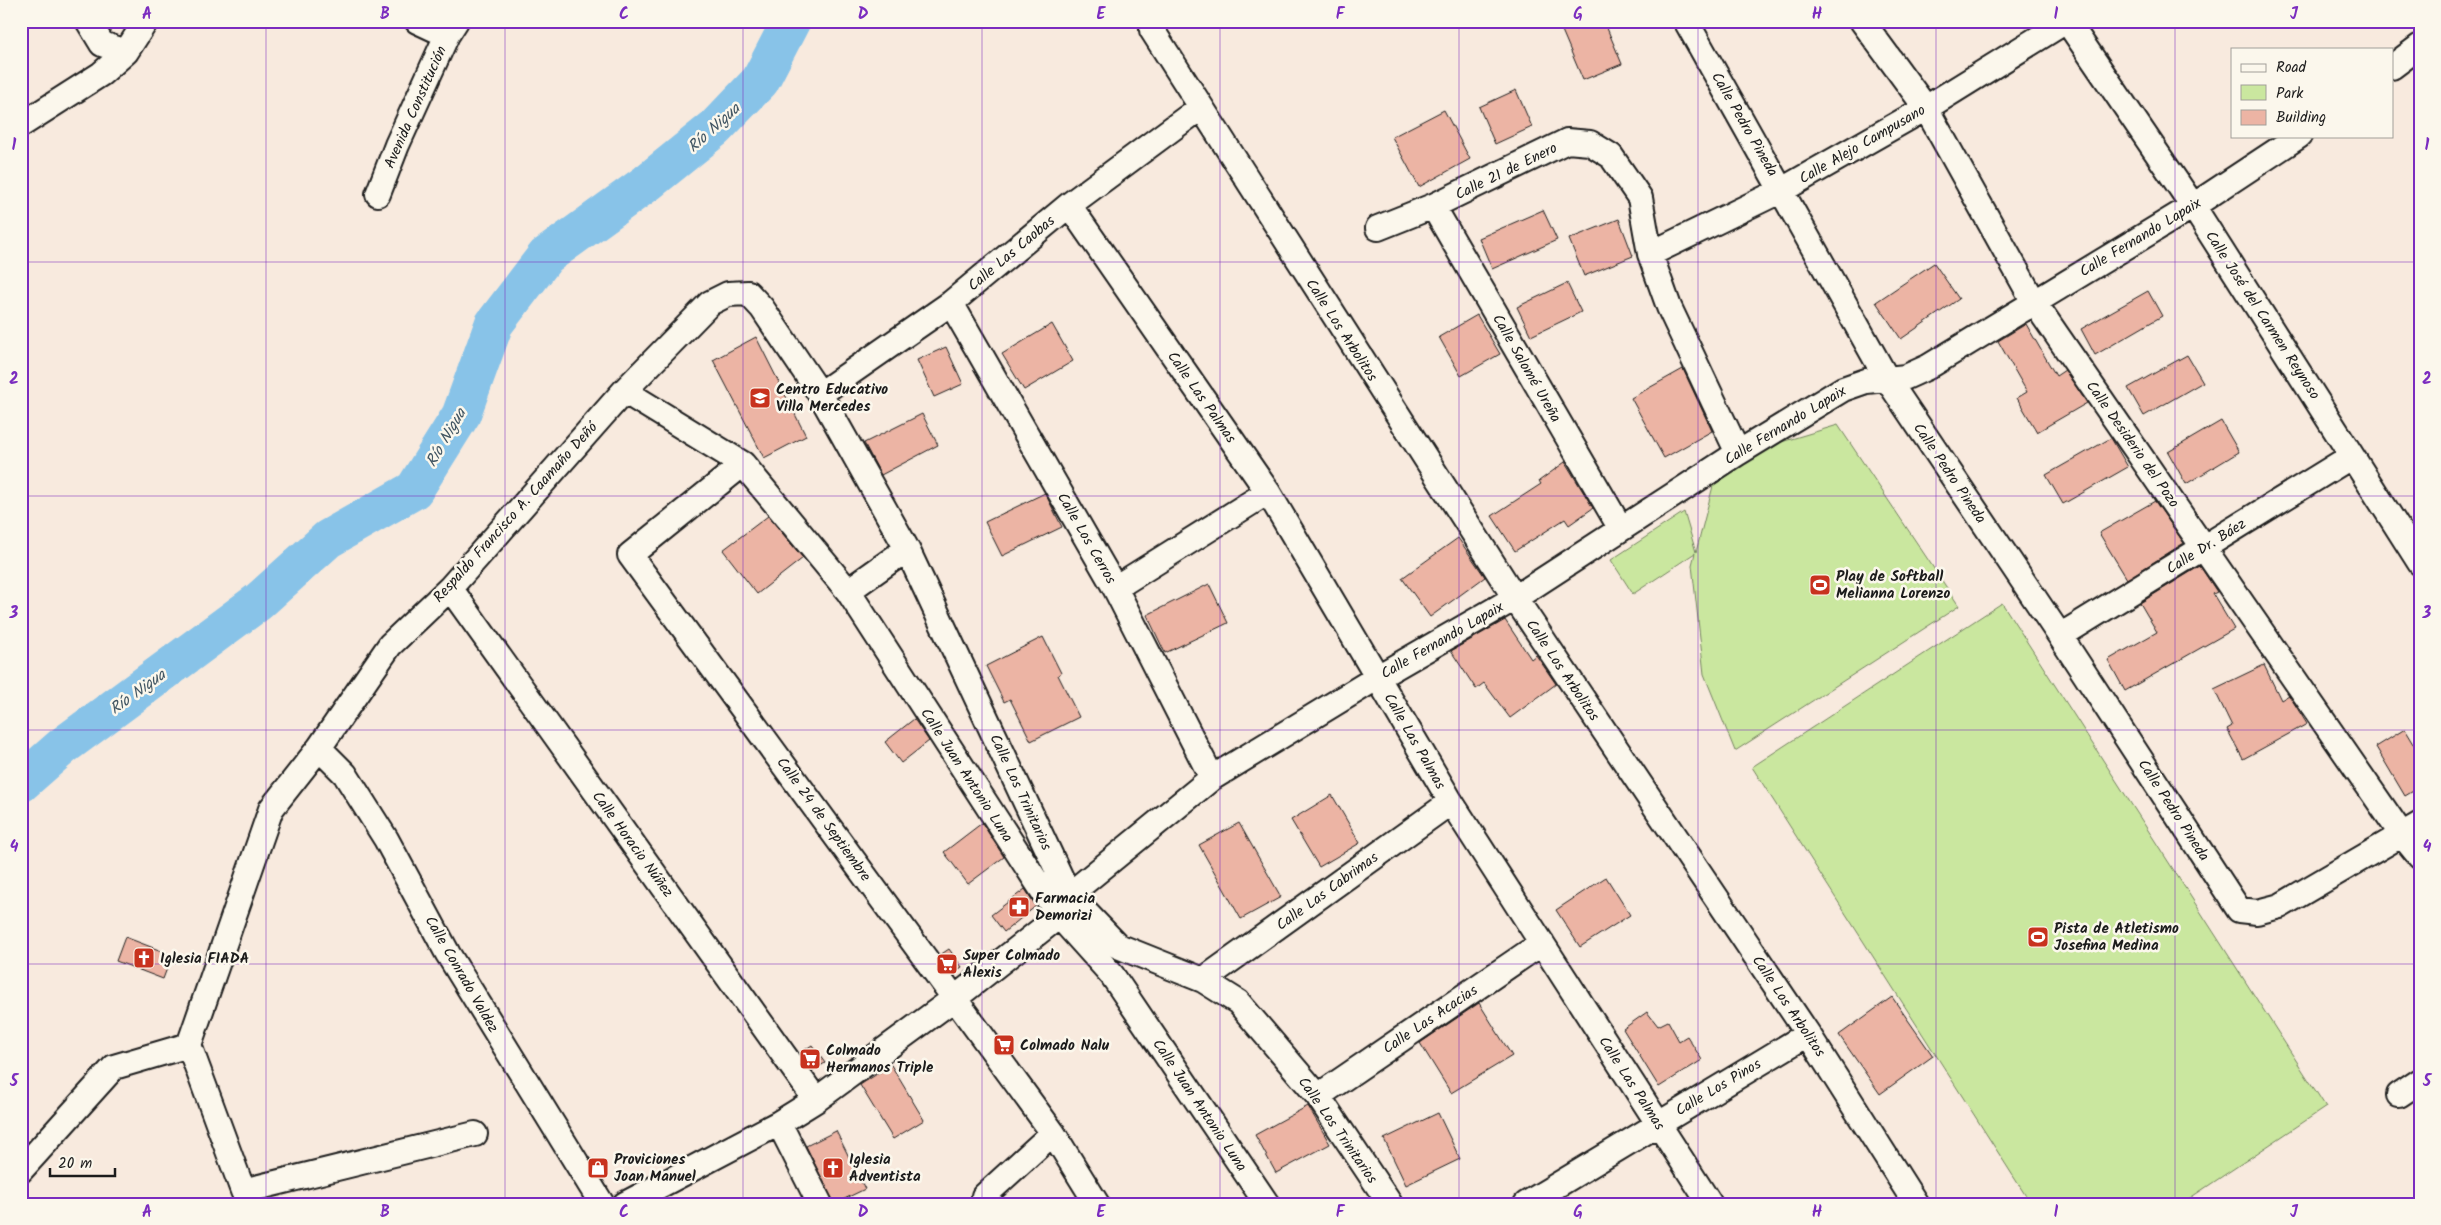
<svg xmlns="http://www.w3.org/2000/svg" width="2441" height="1225" font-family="Kalam,sans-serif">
<rect width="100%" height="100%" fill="#f8eade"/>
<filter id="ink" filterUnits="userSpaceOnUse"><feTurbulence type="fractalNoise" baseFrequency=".02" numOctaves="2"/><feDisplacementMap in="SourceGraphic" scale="10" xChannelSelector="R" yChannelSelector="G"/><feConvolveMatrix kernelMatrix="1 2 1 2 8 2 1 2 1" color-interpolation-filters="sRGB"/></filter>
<g filter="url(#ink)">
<!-- green -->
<path fill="#cae79f" stroke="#73825e" d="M1838 425 1959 606 1735 751 1704 674 1692 565 1695 553 1633 594 1611 560 1684 512 1696 552 1713 486 1768 446Z
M2002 603 2326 1107 2181 1204H2031L1752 767Z"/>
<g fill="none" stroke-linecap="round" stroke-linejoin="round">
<!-- river -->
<path stroke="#88c3e8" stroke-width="39" d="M21 783 63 746 258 602 328 539 414 490 461 415 494 324 546 256 647 183 715 128 760 81 791 21"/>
</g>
<!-- building -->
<path fill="#ecb4a4" stroke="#1c1c1c" d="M1558 21H1604L1622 64 1583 80Z
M1516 90 1532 127 1495 144 1479 107Z
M1444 110 1470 159 1419 187 1392 137Z
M1543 210 1557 240 1492 269 1479 238Z
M1619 219 1633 256 1584 276 1569 239Z
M1934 263 1959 299 1901 339 1876 302Z
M1567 283 1581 312 1531 336 1517 307Z
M2148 291 2162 316 2095 355 2081 329Z
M1477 315 1500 354 1461 376 1439 337Z
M1052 324 1073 361 1024 390 1002 354Z
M2026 324 2056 376 2065 370 2087 403 2037 432 2017 398 2027 392 1998 341Z
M756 337 806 436 764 458 713 360Z
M946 347 963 384 934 397 917 360Z
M2187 355 2203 382 2144 416 2128 388Z
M1683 369 1712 431 1664 458 1631 398Z
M922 414 938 445 881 475 864 443Z
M2221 421 2239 452 2186 484 2168 452Z
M2111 438 2128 467 2063 504 2046 475Z
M1565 462 1593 508 1569 525 1565 519 1515 551 1492 516 1541 484 1539 481Z
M1045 493 1062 527 1002 556 985 522Z
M2155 501 2184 543 2127 579 2099 533Z
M768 516 803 558 757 594 723 550Z
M1458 538 1485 577 1430 617 1402 578Z
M2200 566 2217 592 2213 594 2234 629 2125 691 2108 660 2157 632 2140 603Z
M1209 584 1228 623 1165 653 1147 615Z
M1505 620 1531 659 1536 655 1556 684 1510 718 1484 683 1476 689 1451 651Z
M1043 637 1061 673 1058 675 1079 717 1031 741 1010 699 1004 702 986 666Z
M2264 665 2281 700 2289 695 2307 724 2243 759 2227 729 2232 726 2214 689Z
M914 719 929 741 901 763 885 742Z
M2405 729 2420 754V787L2405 796 2376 747Z
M1332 795 1360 843 1319 867 1291 820Z
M982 823 1004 857 968 884 944 852Z
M1239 823 1281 897 1241 919 1199 845Z
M1606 877 1630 915 1580 947 1556 910Z
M1025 889 1036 906 1004 932 991 915Z
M125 937 172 955 163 979 116 961Z
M949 949 962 967 953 973 940 955Z
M1892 997 1933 1056 1880 1094 1839 1035Z
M1479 1003 1512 1056 1451 1093 1420 1043Z
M1647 1012 1658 1026 1668 1021 1679 1041 1687 1036 1702 1060 1659 1087 1623 1029Z
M812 1045 825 1063 812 1071 800 1053Z
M891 1065 924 1120 893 1139 860 1085Z
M1308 1106 1330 1144 1276 1173 1255 1135Z
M1438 1113 1460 1159 1406 1185 1384 1139Z
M836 1131 865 1189 834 1204 806 1146Z"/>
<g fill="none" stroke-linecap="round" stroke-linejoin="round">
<!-- minor casing -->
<g stroke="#1c1c1c" stroke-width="28">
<path id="minor" d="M88 21 102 44 126 52
M417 21 447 35
M1686 21 1887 379 2060 636 2239 910 2257 912 2280 906 2420 824
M1862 21 1926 108 2034 302 2402 835 2420 857
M2067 21 2193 206 2420 563
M1152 30 1515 598 1808 1034 1916 1204
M2392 67 2420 46
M21 125 101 74 126 52 146 21
M378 194 397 145 447 35 456 21
M1069 205 1268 492 1451 802 1710 1204
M1433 206 1621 529
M1378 228 1433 206 1567 141 1590 143 1611 156 1640 198 1650 254 1669 307 1738 453
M1650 254 1782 190 1926 108 2066 21
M951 303 1115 588 1212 778
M624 391 743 464 848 591 1059 916 1112 975 1267 1204
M820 394 951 303 1069 205 1200 108
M743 464 630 555 1053 1133 1097 1204
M450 588 816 1100
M1115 588 1268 492
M848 591 907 549
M2060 636 2352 456
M319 748 345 774 386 839 448 954 602 1204
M1203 980 1451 802
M2399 1095 2420 1081
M1318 1096 1542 943
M779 1123 820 1204
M21 1170 114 1067 189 1045
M243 1191 475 1134
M252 1204 243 1191 189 1045 271 809 319 748 390 645 450 588 624 391 710 303 728 294 748 293 762 308 820 394 907 549 1069 895 1118 946 1203 980 1238 1002 1318 1096 1390 1204
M625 1204 779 1123 816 1100 955 998 1059 916 1069 895 1212 778 1378 677 1515 598 1738 453 1843 389 1866 381 1906 377 1928 367 2193 206 2299 136
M990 1204 984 1196 1053 1133
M1526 1204 1808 1034"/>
</g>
<!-- minor -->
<use href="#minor" stroke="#fbf7ec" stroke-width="24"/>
</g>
</g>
<!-- grid -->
<path fill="none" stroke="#7b2cbf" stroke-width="1" stroke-opacity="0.55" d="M266 21V1204M505 21V1204M743 21V1204M982 21V1204M1220 21V1204M1459 21V1204M1698 21V1204M1936 21V1204M2175 21V1204M21 262H2420M21 496H2420M21 730H2420M21 964H2420"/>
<!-- icons -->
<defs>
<g id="school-square" transform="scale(1.125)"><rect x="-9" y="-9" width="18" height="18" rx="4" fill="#c8321e" stroke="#fbf7ec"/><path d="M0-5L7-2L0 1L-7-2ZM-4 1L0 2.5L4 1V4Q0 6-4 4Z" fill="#fff"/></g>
<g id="stadium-square" transform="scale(1.125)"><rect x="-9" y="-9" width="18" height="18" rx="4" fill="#c8321e" stroke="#fbf7ec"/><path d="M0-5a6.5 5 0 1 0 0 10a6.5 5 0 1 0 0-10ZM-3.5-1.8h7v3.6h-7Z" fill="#fff"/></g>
<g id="pharmacy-square" transform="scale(1.125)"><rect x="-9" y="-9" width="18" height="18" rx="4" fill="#c8321e" stroke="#fbf7ec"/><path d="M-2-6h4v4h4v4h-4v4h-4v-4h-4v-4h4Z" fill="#fff"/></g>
<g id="church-square" transform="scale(1.125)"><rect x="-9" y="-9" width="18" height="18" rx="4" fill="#c8321e" stroke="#fbf7ec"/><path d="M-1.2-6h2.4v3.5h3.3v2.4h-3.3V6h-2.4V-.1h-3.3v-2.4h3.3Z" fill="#fff"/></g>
<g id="supermarket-square" transform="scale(1.125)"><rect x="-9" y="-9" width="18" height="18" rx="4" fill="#c8321e" stroke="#fbf7ec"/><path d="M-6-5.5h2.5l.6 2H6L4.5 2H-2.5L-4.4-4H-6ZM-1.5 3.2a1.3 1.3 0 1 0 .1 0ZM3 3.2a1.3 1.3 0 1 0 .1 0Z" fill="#fff"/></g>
<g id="shop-square" transform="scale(1.125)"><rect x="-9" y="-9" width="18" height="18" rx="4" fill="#c8321e" stroke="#fbf7ec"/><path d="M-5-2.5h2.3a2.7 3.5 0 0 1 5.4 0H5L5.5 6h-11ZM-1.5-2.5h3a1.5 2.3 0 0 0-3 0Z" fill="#fff"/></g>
</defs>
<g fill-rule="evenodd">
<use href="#school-square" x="760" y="398"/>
<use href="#stadium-square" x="1820" y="585"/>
<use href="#pharmacy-square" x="1019" y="907"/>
<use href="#stadium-square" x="2038" y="937"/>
<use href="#church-square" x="144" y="958"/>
<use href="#supermarket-square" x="947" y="964"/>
<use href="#supermarket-square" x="1004" y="1045"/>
<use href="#supermarket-square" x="810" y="1059"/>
<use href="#shop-square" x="598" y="1168"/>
<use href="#church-square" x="833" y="1168"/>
</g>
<g text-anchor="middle" stroke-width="5" stroke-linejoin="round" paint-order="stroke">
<!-- street labels -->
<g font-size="15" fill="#1c1c1c" stroke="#fbf7ec">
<text transform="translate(415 107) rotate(-66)" y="5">Avenida Constitución</text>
<text transform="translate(1745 124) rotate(60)" y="5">Calle Pedro Pineda</text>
<text transform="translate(1862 144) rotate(-30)" y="5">Calle Alejo Campusano</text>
<text transform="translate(1506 171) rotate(-26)" y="5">Calle 21 de Enero</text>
<text transform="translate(2140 237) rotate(-31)" y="5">Calle Fernando Lapaix</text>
<text transform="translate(1011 253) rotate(-40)" y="5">Calle Las Caobas</text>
<text transform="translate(2263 315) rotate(57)" y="5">Calle José del Carmen Reynoso</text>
<text transform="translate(1342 330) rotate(57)" y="5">Calle Los Arbolitos</text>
<text transform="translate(1527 368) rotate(60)" y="5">Calle Salomé Ureña</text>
<text transform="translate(1202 397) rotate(55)" y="5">Calle Las Palmas</text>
<text transform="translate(1785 425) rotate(-31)" y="5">Calle Fernando Lapaix</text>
<text transform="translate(2133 444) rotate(55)" y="5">Calle Desiderio del Pozo</text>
<text transform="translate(1950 473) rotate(56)" y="5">Calle Pedro Pineda</text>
<text transform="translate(515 512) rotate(-48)" y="5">Respaldo Francisco A. Caamaño Deñó</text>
<text transform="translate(1087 538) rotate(60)" y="5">Calle Los Cerros</text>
<text transform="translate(2206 546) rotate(-32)" y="5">Calle Dr. Báez</text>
<text transform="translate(1442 640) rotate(-30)" y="5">Calle Fernando Lapaix</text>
<text transform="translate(1563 670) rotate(56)" y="5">Calle Los Arbolitos</text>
<text transform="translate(1415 741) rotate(60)" y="5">Calle Las Palmas</text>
<text transform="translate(967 775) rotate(57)" y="5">Calle Juan Antonio Luna</text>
<text transform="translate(1021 792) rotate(65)" y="5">Calle Los Trinitarios</text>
<text transform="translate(2174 810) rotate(57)" y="5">Calle Pedro Pineda</text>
<text transform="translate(824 819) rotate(54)" y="5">Calle 24 de Septiembre</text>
<text transform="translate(633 844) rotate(54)" y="5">Calle Horacio Núñez</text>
<text transform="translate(1327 891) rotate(-36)" y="5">Calle Las Cabrimas</text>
<text transform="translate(462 974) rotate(60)" y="5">Calle Conrado Valdez</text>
<text transform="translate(1789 1006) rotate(56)" y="5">Calle Los Arbolitos</text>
<text transform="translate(1430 1019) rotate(-34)" y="5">Calle Las Acacias</text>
<text transform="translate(1632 1083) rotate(57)" y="5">Calle Las Palmas</text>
<text transform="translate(1718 1087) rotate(-31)" y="5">Calle Los Pinos</text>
<text transform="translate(1200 1105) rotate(56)" y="5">Calle Juan Antonio Luna</text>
<text transform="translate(1338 1130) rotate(55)" y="5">Calle Los Trinitarios</text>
</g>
<!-- poi labels -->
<g font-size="15" font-weight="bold" fill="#1c1c1c" stroke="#fbf7ec" text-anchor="start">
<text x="776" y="394">Centro Educativo<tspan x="776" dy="17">Villa Mercedes</tspan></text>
<text x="1836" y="581">Play de Softball<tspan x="1836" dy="17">Melianna Lorenzo</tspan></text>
<text x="1035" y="903">Farmacia<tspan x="1035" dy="17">Demorizi</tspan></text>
<text x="2054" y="933">Pista de Atletismo<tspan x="2054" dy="17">Josefina Medina</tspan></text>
<text x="963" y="960">Super Colmado<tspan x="963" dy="17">Alexis</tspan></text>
<text x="160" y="963">Iglesia FIADA</text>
<text x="1020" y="1050">Colmado Nalu</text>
<text x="826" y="1055">Colmado<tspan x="826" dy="17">Hermanos Triple</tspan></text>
<text x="614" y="1164">Proviciones<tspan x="614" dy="17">Joan Manuel</tspan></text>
<text x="849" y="1164">Iglesia<tspan x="849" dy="17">Adventista</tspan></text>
</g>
<!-- water labels -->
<g font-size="16" font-style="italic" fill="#425663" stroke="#fbf7ec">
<text transform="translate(713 127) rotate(-42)" y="6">Río Nigua</text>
<text transform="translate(445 437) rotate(-60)" y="6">Río Nigua</text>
<text transform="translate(137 691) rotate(-36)" y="6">Río Nigua</text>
</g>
</g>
<!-- margin -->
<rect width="2441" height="1225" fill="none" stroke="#fbf7ec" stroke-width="55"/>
<!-- legend -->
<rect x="2231" y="48" width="162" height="90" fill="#fbf7ec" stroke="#a29f99"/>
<rect x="2241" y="64" width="25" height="8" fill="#fbf7ec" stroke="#a29f99"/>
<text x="2276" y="72" font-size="15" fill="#1c1c1c">Road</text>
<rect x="2241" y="85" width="25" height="15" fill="#cae79f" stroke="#a29f99"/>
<text x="2276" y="98" font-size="15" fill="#1c1c1c">Park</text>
<rect x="2241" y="110" width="25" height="15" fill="#ecb4a4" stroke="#a29f99"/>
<text x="2276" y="122" font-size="15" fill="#1c1c1c">Building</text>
<!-- scale -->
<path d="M50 1168v8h65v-8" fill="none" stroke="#1c1c1c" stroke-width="2.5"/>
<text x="58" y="1168" font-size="15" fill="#1c1c1c" stroke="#fbf7ec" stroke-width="4" paint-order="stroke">20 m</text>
<rect x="28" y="28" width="2386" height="1170" fill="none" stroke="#7b2cbf" stroke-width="2"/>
<g font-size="16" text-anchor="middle" font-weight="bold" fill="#7b2cbf">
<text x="147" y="19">A</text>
<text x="385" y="19">B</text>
<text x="624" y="19">C</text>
<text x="863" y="19">D</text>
<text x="1101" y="19">E</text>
<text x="1340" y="19">F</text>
<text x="1578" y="19">G</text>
<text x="1817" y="19">H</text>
<text x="2056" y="19">I</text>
<text x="2294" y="19">J</text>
<text x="14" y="150">1</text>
<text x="2427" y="150">1</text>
<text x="14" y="384">2</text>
<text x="2427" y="384">2</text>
<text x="14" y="618">3</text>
<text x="2427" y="618">3</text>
<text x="14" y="852">4</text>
<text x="2427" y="852">4</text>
<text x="14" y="1086">5</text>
<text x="2427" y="1086">5</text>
<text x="147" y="1217">A</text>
<text x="385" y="1217">B</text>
<text x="624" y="1217">C</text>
<text x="863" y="1217">D</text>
<text x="1101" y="1217">E</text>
<text x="1340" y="1217">F</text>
<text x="1578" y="1217">G</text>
<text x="1817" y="1217">H</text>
<text x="2056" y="1217">I</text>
<text x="2294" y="1217">J</text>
</g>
</svg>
